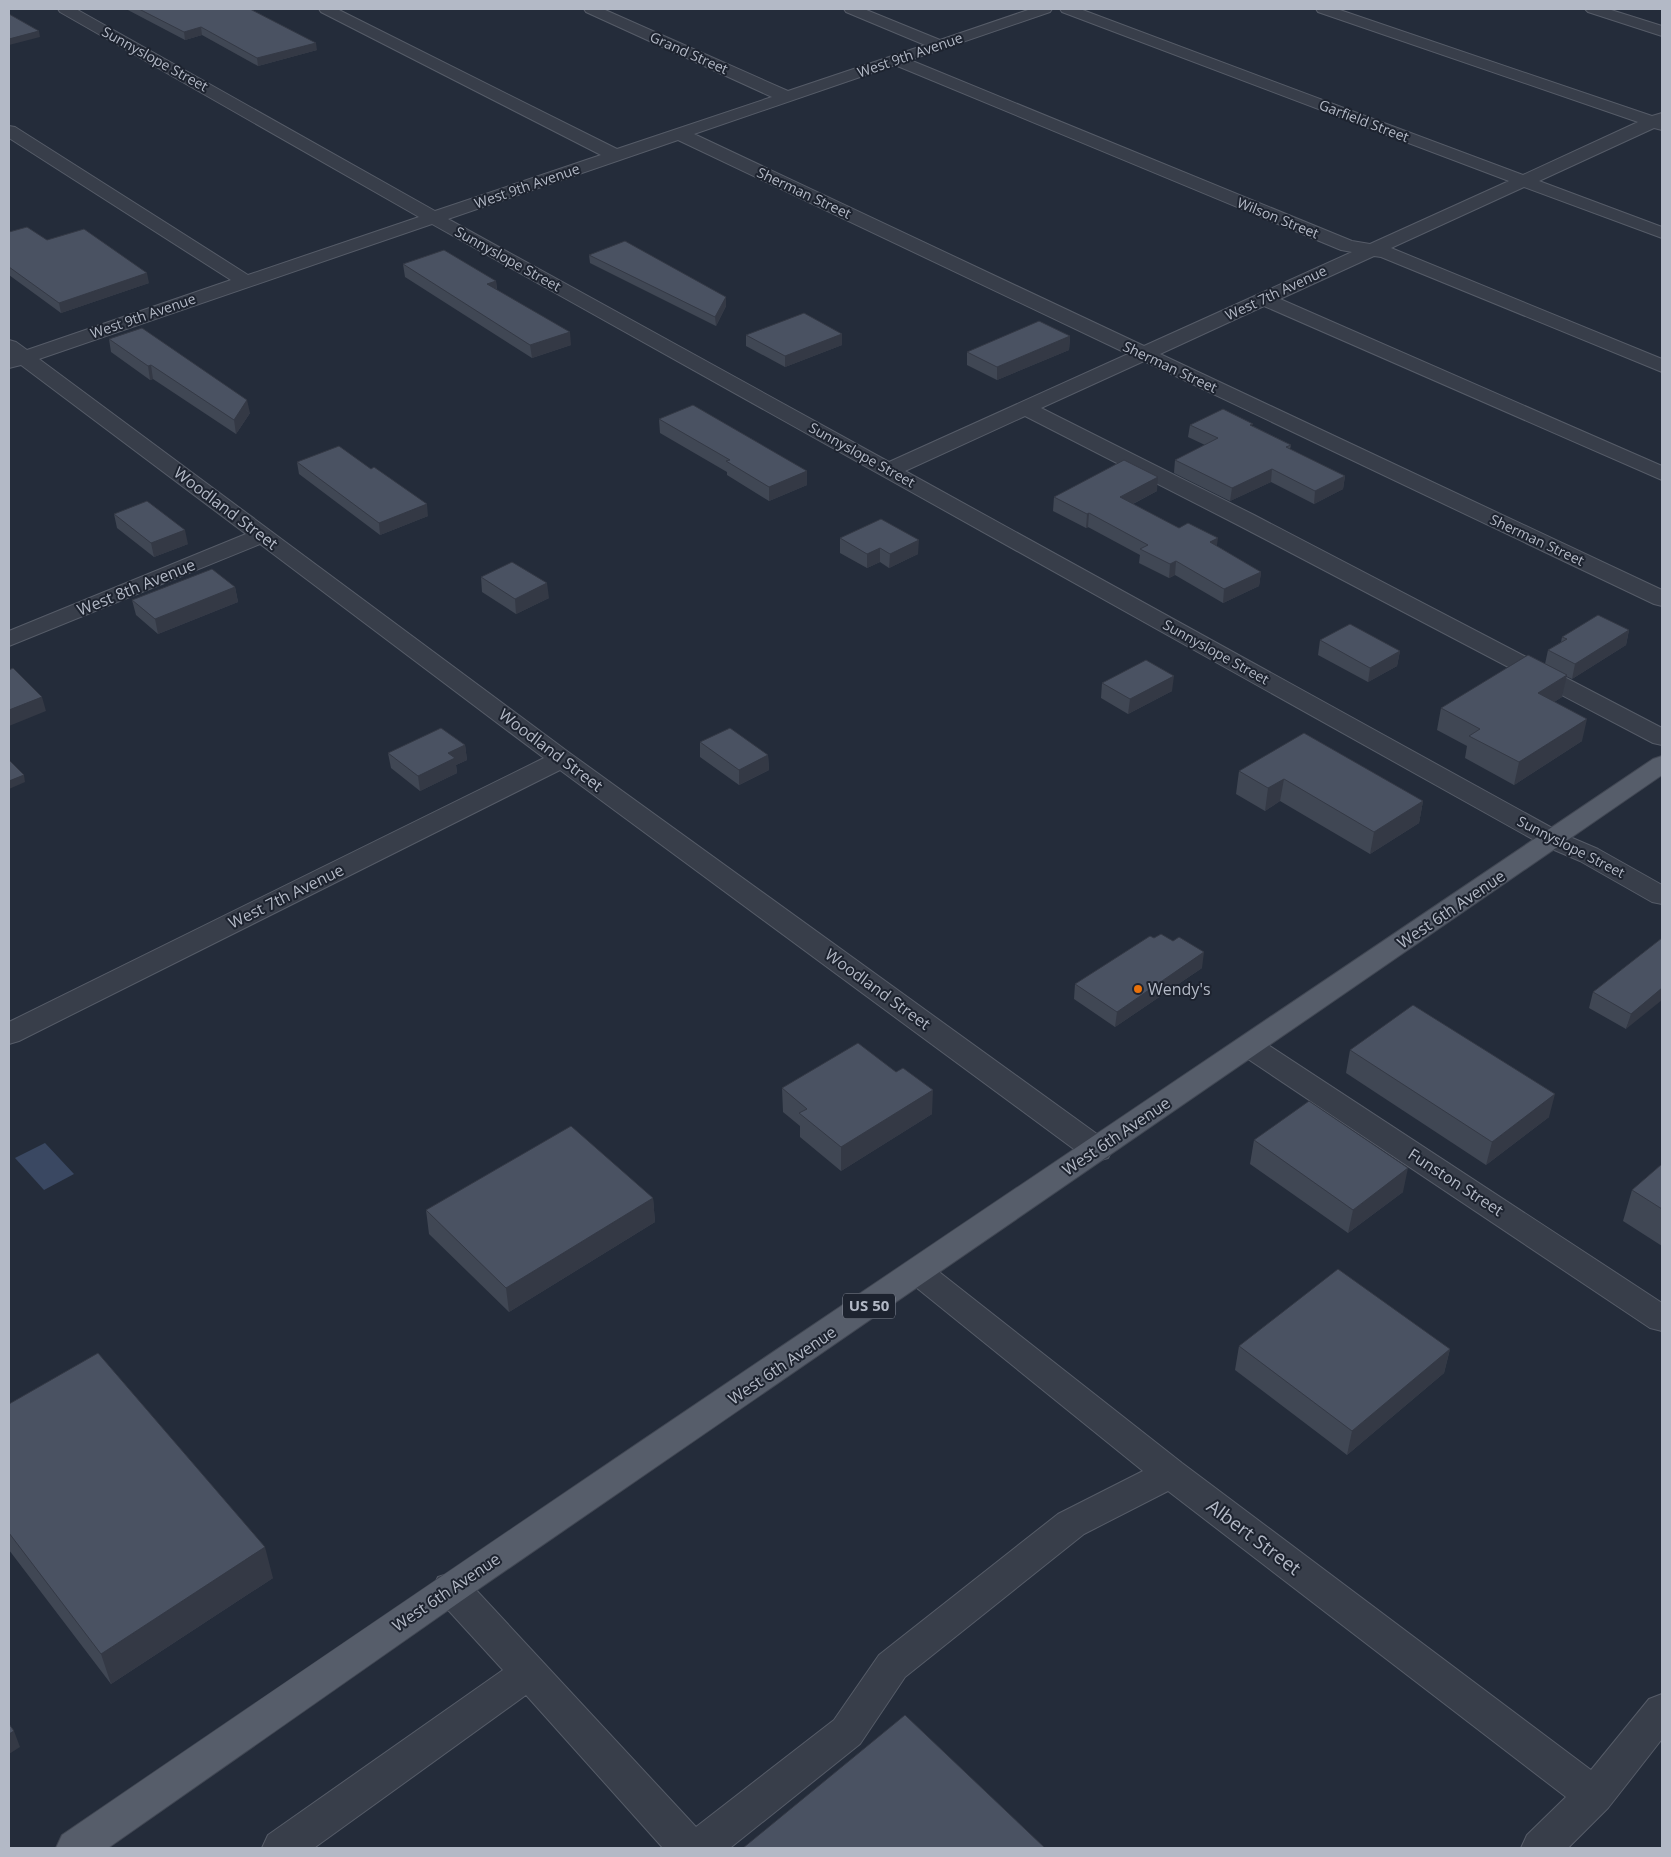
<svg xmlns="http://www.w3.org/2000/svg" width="1671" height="1857" font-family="'Open Sans',sans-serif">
<rect width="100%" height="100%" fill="#242c3a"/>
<!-- water -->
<path fill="#3a4862" d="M45 1143 74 1174 44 1190 15 1158Z"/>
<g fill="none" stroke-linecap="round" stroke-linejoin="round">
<!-- minor casing -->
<g stroke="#565c68" stroke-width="2">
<path id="minor" d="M58 9H76L435 211 601 155 321 12 319 9H337L617 149 772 97 586 12 584 9H603L788 91 925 45 846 12 844 9H864L940 40 1031 9H1052L1050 12 910 60 1352 241 1370 244 1509 181 1062 12 1060 9H1080L1523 175 1638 122 1318 12 1316 9H1337L1652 116 1662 113V130L1654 128 1539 181 1662 227V238L1524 187 1391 248 1662 359V372L1381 257 1374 256 1280 299 1662 466V480L1264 306 1160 354 1662 590V606L1654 604 1144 361 1041 408 1254 515 1662 728V745L1653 743 1238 525 1025 416 905 471 1563 834 1598 849 1662 885V904L1652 902 1580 861 1545 846 432 224 39 359 571 754 1108 1142 1112 1150 1108 1158 1097 1161 1086 1158 560 770 19 1041 9 1044V1022L544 758 260 544 9 646V631L246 534 21 365 9 368V340L16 342 27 350 231 280 9 138V126L15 127 248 275 419 217 60 12ZM895 65 1341 250 1352 252 1144 346 694 134ZM678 140 1128 354 889 462 448 219Z
M1585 9H1608L1662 26V36L1588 12Z
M1249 1036 1259 1039 1662 1303V1331L1650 1328 1239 1053 1234 1046 1239 1039Z
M918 1260 929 1264 1182 1463 1591 1770 1649 1699 1662 1694V1739L1608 1808 1568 1848H1521L1527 1835 1566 1797 1168 1491 1084 1534 905 1677 860 1744 730 1848H663L526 1695 314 1848H262L268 1835 503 1670 438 1599 433 1588 438 1577 451 1573 464 1577 696 1827 834 1720 879 1655 1058 1514 1143 1471 907 1280 902 1272 907 1264Z"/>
</g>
<!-- major casing -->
<g stroke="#414753" stroke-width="2">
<path id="major" d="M1662 756V775L464 1599 108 1848H56L62 1835C590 1473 1123 1117 1653 759Z"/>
</g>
<!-- minor -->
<use href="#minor" fill="#383e4a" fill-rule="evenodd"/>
<!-- major -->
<use href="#major" fill="#565d6a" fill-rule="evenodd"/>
</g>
<!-- wall -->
<path fill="#404754" d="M126 9H250L317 50 258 66 202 35 185 40Z
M9 232 47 240 149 283 61 313 9 275Z
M589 255 726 306 716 326 590 263Z
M403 264 496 281 497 290 571 345 532 358 405 277Z
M842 334V345L785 367 746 346V335Z
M1070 336 1069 350 997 380 967 365V352Z
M109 339 250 413 236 434 153 379 150 380 111 352Z
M659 419 807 485 769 501 727 475V472L660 433Z
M1190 425 1253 426 1291 445 1290 449 1345 476 1343 489 1314 504 1271 482 1230 501 1174 473 1175 460 1205 445 1188 437Z
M297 462 428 516 380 535 299 474Z
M1157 491 1133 504 1179 528 1217 546 1261 572 1259 586 1223 603 1175 575 1169 578 1139 563 1140 555 1088 527 1086 528 1053 511 1054 497Z
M114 514 188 544 154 557 117 528Z
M840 538 918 554 889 568 880 562 867 568 840 553Z
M481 577 549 598 516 614 482 592Z
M235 587 238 602 158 634 136 615 132 600Z
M1629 630 1626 645 1572 679 1566 676 1562 697 1554 702 1582 741 1514 785 1465 758 1467 746 1437 730 1441 708 1545 664 1548 650 1561 642 1562 637Z
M1320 640 1400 651 1397 666 1368 682 1318 655Z
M1102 683 1172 691 1128 714 1101 698Z
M700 742 768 755 769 770 739 785 700 757Z
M465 745 467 760 456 765 457 773 420 791 391 768 388 753Z
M1239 771 1423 801 1419 823 1370 854 1280 801 1265 811 1236 794Z
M1662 938 1626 1029 1589 1008 1593 992Z
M1202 968 1115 1027 1074 999 1075 984Z
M1350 1050 1549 1117 1486 1165 1346 1073Z
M782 1088 932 1114 841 1171 800 1137V1126L783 1112Z
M1254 1140 1403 1192 1348 1233 1250 1164Z
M1662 1164V1246L1623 1221 1632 1190Z
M653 1198 655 1222 509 1312 429 1234 426 1210Z
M1239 1346 1450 1349 1444 1373 1347 1455 1235 1370Z
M9 1404 273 1578 111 1684 9 1550Z"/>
<!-- shaded-wall -->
<path fill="#343945" d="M201 27 202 35 185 40 184 32Z
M39 31 40 37 9 45V39Z
M316 43 317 50 258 66 257 58Z
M147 273 149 283 61 313 59 303Z
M496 281 497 294 487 284Z
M726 297V306L716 326 715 317Z
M570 332 571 345 532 358 530 345Z
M842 334V345L785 367V356Z
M1070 336 1069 350 997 380V367Z
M151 365 153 379 150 380 148 366Z
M247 400 250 413 236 434 234 420Z
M1272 469 1271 482 1230 501 1232 488Z
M807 471V485L769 501V487Z
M1345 476 1343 489 1314 504 1315 491Z
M1158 477 1157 491 1119 511 1120 497Z
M427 504 428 516 380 535 379 523Z
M1089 513 1088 527 1086 528 1087 514Z
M185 530 188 544 154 557 151 543Z
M1218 538 1216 552 1210 542Z
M919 540 918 554 889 568 890 554Z
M880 548V562L867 568V554Z
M1176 561 1175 575 1169 578 1170 564Z
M1261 572 1259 586 1223 603 1224 589Z
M547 583 549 598 516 614 515 599Z
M235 587 238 602 158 634 155 619Z
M1629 630 1626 645 1572 679 1575 664Z
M1400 651 1397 666 1368 682 1370 668Z
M1567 675 1562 697 1533 715 1538 693Z
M1174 676 1172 691 1128 714 1130 699Z
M42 697 46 711 9 726V710Z
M1587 719 1582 741 1514 785 1519 762Z
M465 745 467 760 456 765 457 773 420 791 418 776 448 753Z
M768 755 769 770 739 785V770Z
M24 775 25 782 9 789V781Z
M1284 779 1280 801 1265 811 1268 788Z
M1423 801 1419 823 1370 854 1374 832Z
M1204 952 1202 968 1115 1027 1117 1012Z
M1662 988V1000L1626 1029 1631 1014Z
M933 1090 932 1114 841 1171V1147Z
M1555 1094 1549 1117 1486 1165 1492 1142Z
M1408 1168 1403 1192 1348 1233 1353 1210Z
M653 1198 655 1222 509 1312 506 1288Z
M1450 1349 1444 1373 1347 1455 1352 1431Z
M265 1547 273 1578 111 1684 101 1654Z
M14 1731 20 1747 9 1754V1734Z"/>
<!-- building -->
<path fill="#4a5262" stroke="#343945" d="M139 9H250L316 43 257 58 201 27 184 32Z
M9 14 39 31 9 39Z
M27 227 47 240 84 229 147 273 59 303 9 267V232Z
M625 241 726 297 715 317 589 255Z
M444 250 496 281 487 284 570 332 530 345 403 264Z
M804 313 842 334 785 356 746 335Z
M1039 321 1070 336 997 367 967 352Z
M142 328 247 400 234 420 151 365 148 366 109 339Z
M693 405 807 471 769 487 726 461 730 460 659 419Z
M1223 409 1253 424 1250 425 1291 445 1286 447 1345 476 1315 491 1272 469 1232 488 1175 460 1218 438 1190 425Z
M339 446 371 469 374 467 427 504 379 523 297 462Z
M1124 460 1158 477 1120 497 1179 528 1188 523 1218 538 1210 542 1261 572 1224 589 1176 561 1170 564 1140 549 1148 545 1089 513 1087 514 1054 497Z
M147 501 185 530 151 543 114 514Z
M881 519 919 540 890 554 880 548 867 554 840 538Z
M512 562 547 583 515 599 481 577Z
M212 569 235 587 155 619 132 600Z
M1598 615 1629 630 1575 664 1548 650 1567 639 1562 637Z
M1350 624 1400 651 1370 668 1320 640Z
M1528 655 1567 675 1538 693 1587 719 1519 762 1469 736 1480 729 1441 708Z
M1146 660 1174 676 1130 699 1102 683Z
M13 668 42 697 9 710V670Z
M441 728 465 745 448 753 455 758 418 776 388 753Z
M730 728 768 755 739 770 700 742Z
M1304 733 1423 801 1374 832 1284 779 1268 788 1239 771Z
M9 760 24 775 9 781Z
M1161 934 1173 941 1179 937 1204 952 1117 1012 1075 984 1150 936 1154 938Z
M1662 938V988L1631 1014 1593 992Z
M1413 1005 1555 1094 1492 1142 1350 1050Z
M858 1043 896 1072 903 1068 933 1090 841 1147 799 1113 807 1109 782 1088Z
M1309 1101 1408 1168 1353 1210 1254 1140Z
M571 1126 653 1198 506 1288 426 1210Z
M1662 1164V1209L1632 1190Z
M1338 1269 1450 1349 1352 1431 1239 1346Z
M98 1353 265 1547 101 1654 9 1533V1404Z
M905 1715 1045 1848H743Z
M9 1724 14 1731 9 1734Z"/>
<!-- markers -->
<circle fill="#e8710a" stroke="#1d232f" stroke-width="2" cx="1138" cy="989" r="5"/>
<g text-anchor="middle" stroke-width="4" stroke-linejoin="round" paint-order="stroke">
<!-- far-street labels -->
<g font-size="14" fill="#b3b9c6" stroke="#1d232f">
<text transform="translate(689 53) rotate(24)" y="5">Grand Street</text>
<text transform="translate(910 55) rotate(-19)" y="5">West 9th Avenue</text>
<text transform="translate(155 59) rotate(29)" y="5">Sunnyslope Street</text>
<text transform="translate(1364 121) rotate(21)" y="5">Garfield Street</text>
<text transform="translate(527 186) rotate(-19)" y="5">West 9th Avenue</text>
<text transform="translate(804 193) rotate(25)" y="5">Sherman Street</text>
<text transform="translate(1278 218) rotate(22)" y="5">Wilson Street</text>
<text transform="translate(508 259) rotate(29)" y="5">Sunnyslope Street</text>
<text transform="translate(1276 293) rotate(-25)" y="5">West 7th Avenue</text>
<text transform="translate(143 316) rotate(-19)" y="5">West 9th Avenue</text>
<text transform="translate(1170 367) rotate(25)" y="5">Sherman Street</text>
<text transform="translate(862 455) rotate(29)" y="5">Sunnyslope Street</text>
<text transform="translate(1537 540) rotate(25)" y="5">Sherman Street</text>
<text transform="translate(1216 652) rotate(29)" y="5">Sunnyslope Street</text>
<text transform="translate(1571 847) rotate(27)" y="5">Sunnyslope Street</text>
</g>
<!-- shield labels -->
<rect fill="#1d232f" stroke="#868c99" stroke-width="1" x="843" y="1293.5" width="52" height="25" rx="4"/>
<g font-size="15" font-weight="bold" fill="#b3b9c6">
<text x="869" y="1311">US 50</text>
</g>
<!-- street labels -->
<g font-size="16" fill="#b3b9c6" stroke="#1d232f">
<text transform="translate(226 508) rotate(37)" y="6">Woodland Street</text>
<text transform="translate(136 587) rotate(-22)" y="6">West 8th Avenue</text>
<text transform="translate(551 750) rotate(37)" y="6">Woodland Street</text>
<text transform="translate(286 896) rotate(-26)" y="6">West 7th Avenue</text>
<text transform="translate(1451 909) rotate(-34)" y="6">West 6th Avenue</text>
<text transform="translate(878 989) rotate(36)" y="6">Woodland Street</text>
<text transform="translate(1116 1136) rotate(-34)" y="6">West 6th Avenue</text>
<text transform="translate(1456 1182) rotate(33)" y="6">Funston Street</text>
<text transform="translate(782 1365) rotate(-34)" y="6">West 6th Avenue</text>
<text transform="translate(446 1592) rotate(-34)" y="6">West 6th Avenue</text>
</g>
<!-- poi labels -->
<g font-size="16" fill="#b3b9c6" stroke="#1d232f" text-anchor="start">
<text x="1148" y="995">Wendy's</text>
</g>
<!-- near-street labels -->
<g font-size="19" fill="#b3b9c6" stroke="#1d232f">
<text transform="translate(1254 1537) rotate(37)" y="7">Albert Street</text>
</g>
</g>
<!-- border -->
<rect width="1671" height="1857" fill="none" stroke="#b3b9c6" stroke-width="20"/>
</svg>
